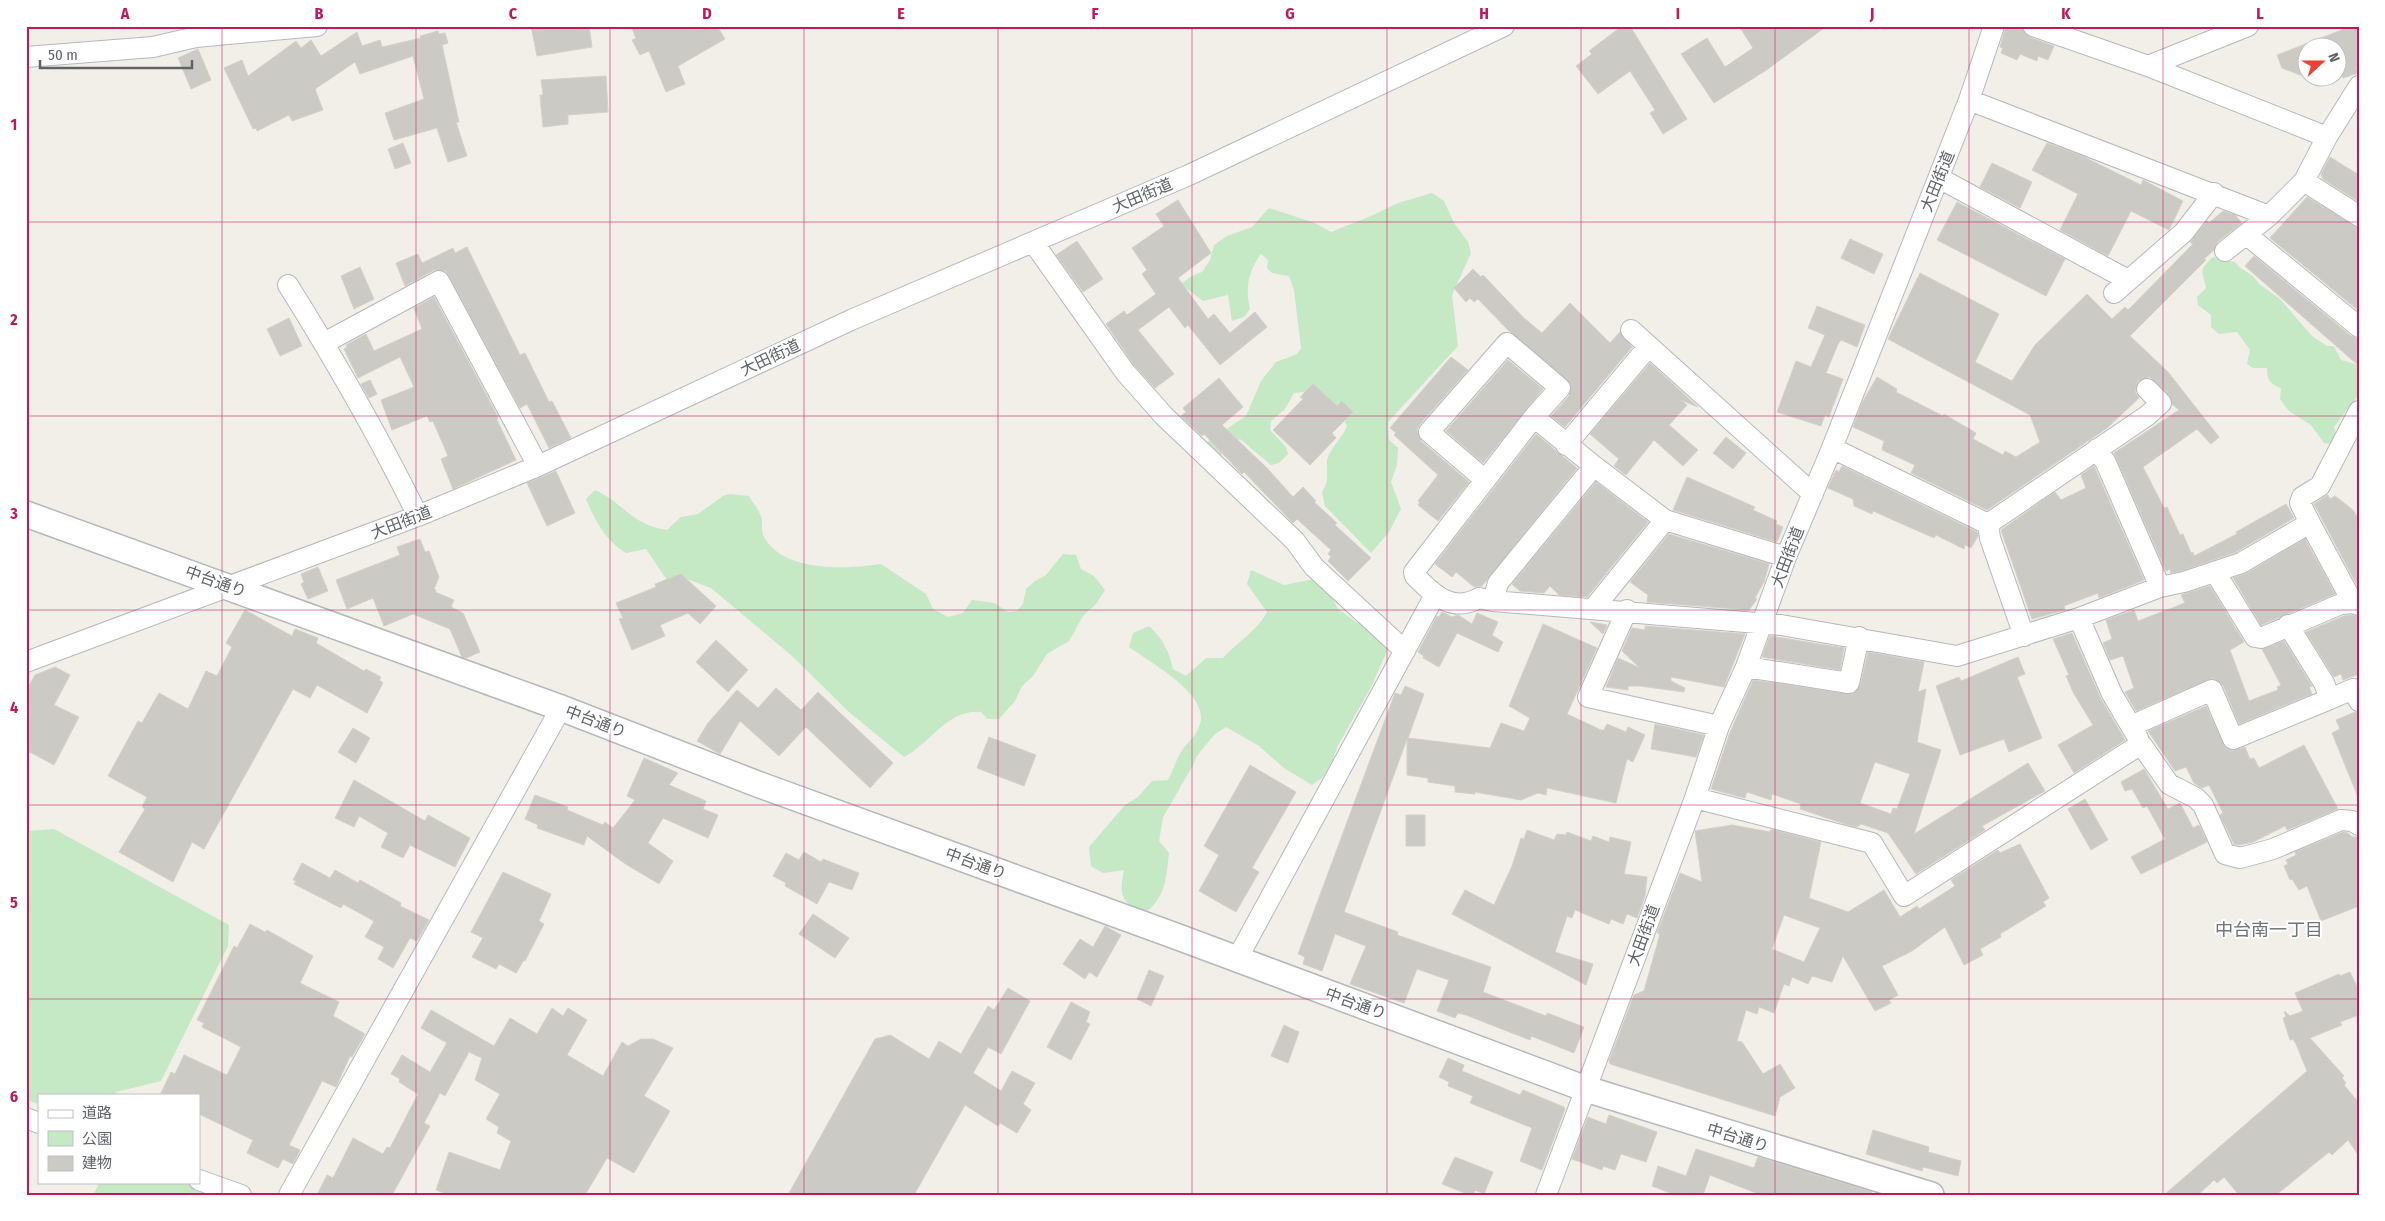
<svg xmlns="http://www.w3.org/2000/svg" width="2385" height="1221" font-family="'Fira Sans Condensed','Noto Sans JP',sans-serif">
<rect width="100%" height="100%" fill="#f1efe8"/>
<!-- green -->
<path fill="#c5e8c5" d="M1432 193 1444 201 1454 223 1468 242 1471 253 1452 295 1458 346 1388 422 1389 440 1398 448 1397 465 1391 482 1401 509 1389 532 1371 553 1325 506 1322 492C1330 480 1326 473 1327 461 1328 451 1343 437 1347 426L1341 414 1312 391 1294 393 1285 409 1271 421 1270 430 1286 447 1288 454 1279 463 1271 465 1240 439 1233 443 1219 457 1207 442 1246 416 1261 381 1276 362 1297 354 1301 348 1294 290 1289 276 1272 273 1267 268 1268 260 1261 254C1248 271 1245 289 1250 309L1244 317 1232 321 1228 295 1203 301 1181 284 1190 277 1202 272 1210 260 1214 245 1227 236 1252 227 1269 208 1315 223 1331 232 1371 216 1398 203Z
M2213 257 2235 262 2239 267 2253 276 2259 284 2280 299 2312 336 2327 346H2334L2341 360 2359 365V394L2334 427 2337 436 2332 444 2324 443 2311 425 2289 411 2280 399 2281 388C2270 384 2267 380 2267 368H2253L2247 364 2250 350 2237 332 2219 334 2211 327V315L2198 305 2197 297 2206 288C2203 270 2197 272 2213 257Z
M595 490C625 504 630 524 667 530L681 517 698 514 723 496 730 494 749 496C752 502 758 509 761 516 763 522 761 529 763 535 781 573 846 569 881 564L926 594 933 609 948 617 963 613 972 600 994 603 1008 612 1017 611 1023 604 1026 589 1035 581 1046 575 1063 554 1076 555 1081 569 1094 576 1105 590 1096 604 1083 616 1069 641 1047 654 1033 676 1022 686 1015 701 999 719H987L981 712C947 709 930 744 904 757L849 712 791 655 711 588 679 576 667 580 646 549 626 553C606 541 595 521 586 499Z
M1251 570 1284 585 1314 579 1330 593 1338 609 1356 622 1375 631 1384 639 1387 651 1370 689 1337 747 1332 763 1323 777 1312 785 1284 768 1259 746 1226 727 1214 735 1197 756 1192 767 1163 817 1159 841 1169 853C1166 879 1166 897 1144 914 1121 901 1119 896 1124 870L1103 873 1091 866 1089 847 1125 805 1138 797 1152 781 1168 780C1173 771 1176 760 1181 752 1187 742 1197 736 1200 724 1210 694 1149 662 1129 647L1133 633 1149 626C1163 639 1169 651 1173 669L1186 676 1206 658H1223C1237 642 1257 631 1267 612L1247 584Z
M54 829 229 925 228 946 161 1081 116 1092 115 1095H39V1104L26 1100V831Z
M100 1182H184L215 1195H93Z"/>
<!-- building -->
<path fill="#cccac5" stroke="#d6d1c6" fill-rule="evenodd" d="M531 26H589L592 47 537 56Z
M631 26H717L725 39 678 66 685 84 666 92 649 51 640 55 632 40 636 38Z
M1622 26H1630L1687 119 1663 134 1650 113 1655 110 1630 71 1598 94 1576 66 1592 54 1589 51Z
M1739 26H1827L1765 71 1714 103 1681 54 1707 38 1725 67 1753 48Z
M2006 26H2021L2024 33 2029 37 2054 46 2048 60 2038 56 2037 61 2020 54 2017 60 2001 53 2003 48 2000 47Z
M2352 26H2359V66L2356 67 2358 73 2343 78 2341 73 2338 75V48H2308V78H2330L2316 83 2315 79 2313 80 2282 68 2277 55Z
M438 31 439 34 445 33 448 43 442 45 459 122H456L467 156 448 162 437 128 394 140 385 113 424 99 413 56 360 74 355 62 315 89 323 110 292 121 289 115 257 131 256 128 253 129 224 68 242 60 248 76 296 41 301 48 311 40 321 56 357 32 362 46 380 40 382 47 421 38 420 36Z
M198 49 211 80 191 89 178 58Z
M606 76 608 112 568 115V124L543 127 540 95H543L541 80Z
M403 143 411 163 395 169 388 149Z
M2047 143 2082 156 2141 185 2143 180 2183 201 2169 230 2131 211 2108 256 2060 230 2078 194 2032 170Z
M2330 157 2359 175V202L2323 179 2321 174Z
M1992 163 2032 182 2020 208 1980 187Z
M2307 197 2359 228V311L2270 238Z
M1178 200 1211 253 1178 278 1208 319 1214 314 1230 333 1255 312 1267 327 1220 365 1188 325 1185 328 1169 307 1138 330 1174 374 1155 388 1134 365 1106 324 1124 311 1127 315 1156 294 1142 274 1147 270 1132 248 1164 226 1156 214Z
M1957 202 2065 259 2046 296 1937 240Z
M2223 211 2235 215 2242 223 2217 242 2214 250 2204 259 2206 260 2130 336 2168 372 2219 437 2211 444 2197 429 2143 467 2164 508 2167 507 2180 535 2183 534 2191 553 2193 552 2194 556 2237 534 2236 532 2286 504 2294 518 2236 552 2181 571 2171 573 2170 569 2166 571 2114 453 2179 410 2172 404 2169 395 2150 377 2138 381 2135 392 2139 398 2107 428 1987 510 1911 473 1915 465 1882 450 1884 441 1853 427 1863 401 1877 377 1897 389 1896 392 1943 416 1944 414 1976 433 1973 439 2003 455 2005 451 2016 457 2040 442 2030 415 1888 339 1920 273 1999 314 1975 362 2012 381 2035 345 2087 294 2112 319 2125 307 2128 310 2193 244 2190 242 2207 221 2209 223Z
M1850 239 1883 254 1874 274 1841 258Z
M1077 241 1103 279 1083 292 1056 255Z
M467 247 520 355 525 353 549 402 552 401 571 438 549 448 527 404 520 408 446 271 434 270 405 286 396 263 418 254 422 263 453 248 455 253Z
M2254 256 2351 336 2359 339V366L2245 266Z
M360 267 374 299 354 309 341 276Z
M1473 269 1481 277 1483 275 1524 318 1542 333 1570 303 1610 343 1620 332 1632 347 1565 427 1551 416 1569 396 1571 384 1509 331 1478 299 1474 302 1470 298 1466 302 1454 288Z
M434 297 498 417 497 420 516 460 453 489 441 459 448 456 433 421 430 422 427 416 392 430 381 400 414 387 400 357 358 378 344 349 347 347 346 345 366 334 374 351 422 329 414 308Z
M1817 306 1865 325 1857 347 1841 340 1838 344 1826 373 1843 379 1829 417 1825 415 1821 426 1777 412 1796 361 1811 367 1825 335 1808 328Z
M289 318 302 346 280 356 267 329Z
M1451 357 1468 370 1420 424 1417 430 1421 441 1469 482 1438 521 1418 505 1420 502 1418 501 1438 475 1394 435 1396 433 1390 428Z
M1508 360 1543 389 1483 463 1446 431Z
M1650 363 1698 407 1681 400 1687 405 1669 425 1698 450 1683 466 1654 440 1626 475 1614 466 1619 459 1590 434Z
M1219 378 1243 407 1222 425 1268 469 1293 497 1303 487 1316 501 1314 502 1337 523 1335 525 1371 558 1348 581 1328 561 1331 557 1328 554 1331 550 1297 519 1293 523 1244 472 1242 474 1204 434 1202 436 1181 416 1186 412 1183 408Z
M370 380 377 394 369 398 361 384Z
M1313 384 1337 406 1342 401 1353 412 1332 433 1336 438 1310 465 1273 430 1303 399 1300 397Z
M1536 434 1577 468 1482 586 1474 587 1456 572 1452 577 1435 564Z
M1726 437 1746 453 1733 469 1713 453Z
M1842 466 1977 532 1978 536 1971 548 1965 545 1964 549 1936 535 1934 538 1873 511 1872 514 1854 506 1853 499 1828 488 1836 470 1839 472Z
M2094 466 2144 580 2099 598 2098 593 2064 606 2065 610 2032 619 2001 530 2055 492 2061 500 2086 488 2081 475Z
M556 471 575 513 547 526 527 483Z
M1687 477 1755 507 1753 510 1777 521 1776 524 1783 527 1777 542 1673 510Z
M1596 482 1648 522 1587 597 1559 595 1550 586 1544 593 1520 591 1512 584Z
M2328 495 2330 499 2335 496 2353 510 2359 520V589L2314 504Z
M1669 534 1769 564 1764 582 1755 598 1757 599 1749 610 1647 602 1648 595 1630 582Z
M420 539 425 552 429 551 439 577 434 589 436 590 435 592 454 600 451 607 463 613 480 652 466 658 462 657 450 629 413 614 384 626 373 598 347 609 336 580 400 555 397 547Z
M2305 539 2335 594 2261 625 2233 578 2247 573Z
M318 567 328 591 308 599 301 584 304 582 301 574Z
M681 574 716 606 700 624 688 613 660 625 665 636 632 650 619 619 623 618 616 603 656 587 655 584Z
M2210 586 2244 642 2230 650 2249 701 2278 690 2277 687 2281 685 2262 649 2284 641 2312 686 2309 687 2312 694 2239 724 2223 685 2213 678 2136 711 2125 692 2134 688 2123 656 2110 660 2103 643 2112 639 2106 620 2134 610 2138 621 2185 603 2181 595Z
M245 610 292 636 295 629 318 638 316 643 364 671 366 669 381 677 379 680 383 683 367 713 317 685 310 698 293 689 204 849 192 842 173 882 119 852 145 809 142 807 147 797 108 776 138 721 142 723 159 693 188 709 206 671 217 676 232 647 226 643Z
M1442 612 1452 617 1458 615 1472 624 1477 613 1498 622 1492 635 1503 642 1498 652 1457 633 1439 667 1423 658 1424 656 1418 652 1437 616 1439 617Z
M2352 615 2357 616 2359 622V674L2343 680 2341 674 2334 677 2306 632 2344 616Z
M1590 622 1607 625 1603 634Z
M1543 624 1597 648 1567 714 1601 730H1604L1607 724 1626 732 1628 727 1645 735 1633 762 1627 759 1616 803 1547 788 1546 795 1538 793 1521 800 1475 792V794L1455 792V786L1428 782V778L1407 775V739L1344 912 1398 932 1397 935 1491 967 1483 992 1546 1016 1547 1013 1584 1027 1574 1053 1531 1036 1530 1040 1466 1015 1458 1013 1455 1018 1437 1011 1449 980 1417 969 1404 1003 1350 984 1366 946 1335 934 1322 971 1303 964 1305 957 1298 954 1395 693 1401 695 1405 686 1424 694 1408 738 1490 748 1501 723 1524 731 1530 718 1509 706Z
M1645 626 1745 634 1724 687 1671 677V681L1685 688 1684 692 1640 686H1628V690L1606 687 1618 658 1640 668 1622 651 1632 628 1645 630Z
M2072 633 2101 699 2125 740 2074 773 2058 745 2093 725 2074 694 2066 676 2069 675 2053 639Z
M1770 636 1844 648 1840 670 1762 657Z
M716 640 748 670 728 692 696 662Z
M1868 652 1924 662 1918 692 1926 689 1917 742 1941 750 1914 834 2028 763 2045 791 1982 826 1985 830 1916 874 1888 833 1861 824 1857 827 1845 824 1800 809 1801 804 1772 794 1771 800 1747 792 1745 798 1711 789 1729 735 1753 680 1853 694 1860 686ZM1875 762 1910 774 1897 809 1893 808 1891 814 1860 803Z
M2018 657 2025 674 2017 677 2042 738 2009 752 2004 739 1960 755 1936 686 1959 677 1961 681Z
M55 667 70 675 54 705 79 717 54 765 26 750V691L35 675Z
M776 688 801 710 818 692 893 763 870 788 806 727 779 756 740 721 720 754 697 741 708 723 737 690 758 708Z
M2206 706 2226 748 2232 751 2245 747 2250 759 2254 758 2259 768 2304 745 2338 809 2287 830 2285 826 2253 842 2239 845 2234 844 2220 815 2223 813 2209 785 2202 788 2194 783 2186 767 2175 771 2148 731Z
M2355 712 2359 713 2358 797 2332 733 2340 729 2336 720Z
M1655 724 1704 735 1696 757 1651 749Z
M353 728 370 738 356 763 338 752Z
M989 737 1036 755 1024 786 977 768Z
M644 758 678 773 669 785 706 801 703 809 718 815 708 838 663 818 648 843 673 861 659 884 624 863 587 836 584 845 537 828 538 825 525 819 535 795 568 807 567 810 603 825 605 822 613 828 635 800 627 796Z
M1250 765 1296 792 1252 868 1259 872 1236 912 1199 891 1219 855 1204 846Z
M2144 769 2168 809 2180 803 2193 828 2199 825 2207 842 2141 874 2131 857 2165 839 2147 806 2143 808 2132 789 2125 791 2121 782Z
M354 780 425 821 428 815 470 838 455 867 410 845 403 858 381 847 388 833 359 816 354 827 335 818Z
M2085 799 2108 840 2091 850 2068 809Z
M1406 815H1425V846H1406Z
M1732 825 1770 832V830H1774L1821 842 1809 898 1848 912 1884 890 1900 917 1917 906 1919 909 1955 886 1951 880 1998 850 2000 853 2020 844 2049 898 2043 902 2046 906 2000 934 2001 937 1980 949 1983 955 1964 965 1945 927 1912 951 1882 966 1898 995 1889 1000 1891 1003 1875 1011 1843 956 1832 982 1812 976 1808 984 1792 977 1789 986 1784 984 1774 1013 1759 1007 1757 1014 1746 1010 1737 1041 1742 1042 1763 1074 1780 1064 1795 1088 1780 1097 1775 1116 1610 1064 1609 1061 1634 995 1644 991 1660 934 1657 933 1680 873 1702 882 1695 831ZM1784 915 1820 928 1804 962 1772 949Z
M1527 830 1554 840 1557 834 1566 835 1567 832 1591 841 1593 836 1609 842 1610 837 1631 842 1624 874 1647 877 1645 896 1637 918 1627 914 1623 924 1611 919 1609 924 1575 910 1572 918 1567 916 1555 952 1593 964 1586 985 1452 914 1465 890 1494 905 1512 866 1521 838 1524 839Z
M2343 832 2348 833 2352 837H2359V906L2321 921 2307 886 2299 890 2292 879 2290 880 2284 866 2288 864 2286 860 2296 855 2295 852Z
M804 852 821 862 823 859 859 873 852 890 829 882 817 904 785 886 786 883 773 876 786 853 799 860Z
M302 863 330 878 335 870 358 883 360 880 401 903 400 906 429 920 417 941 410 938 393 968 378 959 384 947 365 937 374 921 343 904 341 908 294 884 296 881 293 880Z
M503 872 551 894 539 921 544 924 525 961 524 960 516 973 499 964 496 969 472 957 483 938 471 932Z
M813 914 849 938 835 958 799 934Z
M250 924 265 932 267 930 313 956 300 983 339 1002 333 1016 365 1034 352 1057 350 1056 336 1087 322 1081 289 1145 300 1150 293 1164 283 1159 278 1168 247 1153 253 1140 199 1114V1095H160L171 1072 175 1074 184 1055 227 1075 241 1047 202 1027 204 1023 197 1020 234 946 237 948Z
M1105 926 1121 935 1097 977 1089 972 1085 979 1063 964 1080 939 1093 947Z
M1149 970 1164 976 1151 1006 1137 999Z
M2350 972 2359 991V1015L2340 1022 2342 1025 2310 1038 2344 1076 2342 1078 2346 1083 2344 1085 2359 1103V1156L2348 1140 2332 1155 2329 1152 2276 1195H2239L2224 1177 2217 1183 2214 1180 2198 1195H2164L2307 1071 2296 1044 2293 1039 2290 1040 2283 1018 2286 1017 2284 1011 2290 1016 2303 1011 2295 993 2339 974 2340 976Z
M1008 988 1030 1001 1001 1054 988 1047 973 1073 1001 1091 1012 1071 1035 1083 1023 1104 1031 1110 1017 1133 1000 1123 998 1126 965 1105 914 1195H788L875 1039 890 1035 929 1059 939 1041 961 1054 988 1006 994 1010Z
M1071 1002 1090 1012 1086 1022 1090 1024 1071 1060 1047 1047Z
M552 1008 563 1016 568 1008 587 1020 567 1055 603 1076 622 1042 628 1046 641 1039H653L673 1048 644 1096 670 1111 634 1173 607 1158 585 1195H450L436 1190 449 1152 500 1170 511 1141 497 1133 499 1127 486 1119 500 1094 475 1080 482 1058 469 1052 445 1096 440 1093 424 1123 430 1126 392 1195H317L327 1175 333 1178 353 1138 383 1154 387 1147 390 1148 418 1094 399 1082 400 1079 391 1074 402 1055 430 1072 447 1043 421 1028 431 1010 494 1046 510 1018 537 1034Z
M1284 1025 1299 1032 1288 1063 1271 1056Z
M1448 1058 1464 1065 1462 1071 1520 1095 1523 1090 1564 1107 1565 1109 1542 1170 1520 1161 1532 1128 1470 1103 1473 1096 1448 1086 1449 1082 1439 1077Z
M1609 1115 1657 1132 1646 1162 1621 1154 1615 1170 1603 1166 1602 1170 1572 1159 1588 1117 1606 1124Z
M1873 1130 1929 1147 1928 1152 1961 1161 1958 1176 1923 1167 1922 1171 1866 1154Z
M1696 1149 1754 1168 1758 1157 1872 1192 1871 1195H1761L1710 1175 1703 1195H1675L1652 1186 1658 1166 1686 1176Z
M1455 1157 1493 1172 1484 1194 1475 1190 1473 1195H1470L1442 1184Z"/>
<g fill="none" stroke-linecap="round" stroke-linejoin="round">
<!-- minor casing -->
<g stroke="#b5b8bc" stroke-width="22">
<path id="minor" d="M2033 26 2148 66 2248 26
M26 57 153 47 196 37 317 26
M2148 66 2327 137
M1969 100 2269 216
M1939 178 2128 280
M2304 181 2359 216
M2247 235 2359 327
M1033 242 1125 372 1164 416 1295 541 1314 567 1405 651
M2225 251 2269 216 2304 181 2327 137 2359 86
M288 285C335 360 379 437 418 516
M2114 293 2184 232 2214 193
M1631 330 1813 494
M324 343 439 281 538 466
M1566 445 1648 347
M1832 448 1988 524 2148 415 2161 403 2147 389
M2097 449 2106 463 2160 587
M1484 479 1429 432 1507 343 1560 388 1534 417
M2310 523 2300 503 2302 497 2320 486 2359 411
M1988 524 1990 538 2024 636
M1786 557 1665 520 1594 466 1534 417 1414 572 1415 576C1434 595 1452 613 1479 598L1493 601 1781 625 1957 656 2079 618 2160 587 2184 582 2241 563 2310 523 2353 603 2359 605
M2215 572 2255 637 2261 638 2341 604 2353 603
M1493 601 1498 583 1594 466
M1593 609 1665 520
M1627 610 1588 697 1719 726
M2079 618 2112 694 2138 738
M26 662 418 516 538 466 851 320 1189 175 1504 26
M1746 667 1849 683 1859 637
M2330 699 2353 689 2359 701
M2131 726 2212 690 2233 739 2330 699 2324 683 2288 625
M1695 798 1872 843 1904 896 2141 744 2169 784 2196 798 2203 805 2225 854 2240 858 2273 849 2341 820 2352 821 2359 825
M1237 959 1435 595
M26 1118 39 1123
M199 1180 241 1195
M289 1195 561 708
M1546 1195 1695 798 1719 726 1746 667 1786 557 1832 448 1969 100 1994 26"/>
</g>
<!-- tertiary casing -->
<g stroke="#b5b8bc" stroke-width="28">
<path id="tertiary" d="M26 514 561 708 760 785 1170 934 1586 1089 1931 1195"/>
</g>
<!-- minor -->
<use href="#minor" stroke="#fff" stroke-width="20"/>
<!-- tertiary -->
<use href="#tertiary" stroke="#fff" stroke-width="25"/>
</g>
<!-- grid -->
<path fill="none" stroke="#c2185b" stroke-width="1" stroke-opacity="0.55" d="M222 26V1195M416 26V1195M610 26V1195M804 26V1195M998 26V1195M1192 26V1195M1387 26V1195M1581 26V1195M1775 26V1195M1969 26V1195M2163 26V1195M26 222H2359M26 416H2359M26 610H2359M26 805H2359M26 999H2359"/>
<g text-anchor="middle" stroke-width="4" stroke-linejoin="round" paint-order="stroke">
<!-- street labels -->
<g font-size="16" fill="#5f6368" stroke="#fff">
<text transform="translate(1937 181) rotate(-68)" y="6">大田街道</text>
<text transform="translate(1142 195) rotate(-23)" y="6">大田街道</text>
<text transform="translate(770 357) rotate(-25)" y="6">大田街道</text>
<text transform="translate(401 522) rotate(-21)" y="6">大田街道</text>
<text transform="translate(1787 557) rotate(-69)" y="6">大田街道</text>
<text transform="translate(216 581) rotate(20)" y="6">中台通り</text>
<text transform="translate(596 721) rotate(21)" y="6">中台通り</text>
<text transform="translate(976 863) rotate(20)" y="6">中台通り</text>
<text transform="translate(1643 935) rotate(-70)" y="6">大田街道</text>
<text transform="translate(1356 1003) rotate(20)" y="6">中台通り</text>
<text transform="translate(1738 1137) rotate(17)" y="6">中台通り</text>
</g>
<!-- neighbourhood labels -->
<g font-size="18" fill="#70757a" stroke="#fff">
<text x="2269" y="936">中台南一丁目</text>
</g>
</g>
<!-- border -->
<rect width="2385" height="1221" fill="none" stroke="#ffffff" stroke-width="55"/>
<!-- legend -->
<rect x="38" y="1094" width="162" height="90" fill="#ffffff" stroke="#bfc1c3"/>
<rect x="48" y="1110" width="25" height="8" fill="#ffffff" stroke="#bfc1c3"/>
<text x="82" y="1118" font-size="15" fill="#5f6368">道路</text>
<rect x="48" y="1131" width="25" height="15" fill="#c5e8c5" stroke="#bfc1c3"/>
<text x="82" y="1144" font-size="15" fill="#5f6368">公園</text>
<rect x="48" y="1156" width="25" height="15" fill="#cccac5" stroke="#bfc1c3"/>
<text x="82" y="1168" font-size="15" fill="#5f6368">建物</text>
<!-- north arrow -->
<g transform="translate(2322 62) rotate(69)"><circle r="24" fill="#ffffff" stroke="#bfc1c3"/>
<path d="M0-4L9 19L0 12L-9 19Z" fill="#ea4335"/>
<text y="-8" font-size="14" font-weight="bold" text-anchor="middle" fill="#5f6368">N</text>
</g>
<!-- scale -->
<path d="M40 60v8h152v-8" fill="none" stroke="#5f6368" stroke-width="2.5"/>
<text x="48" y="60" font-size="15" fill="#5f6368" stroke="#ffffff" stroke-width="4" paint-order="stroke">50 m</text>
<rect x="28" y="28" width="2330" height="1166" fill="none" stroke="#c2185b" stroke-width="2"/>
<g font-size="16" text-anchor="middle" font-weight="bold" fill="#c2185b">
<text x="125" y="19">A</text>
<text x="319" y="19">B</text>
<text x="513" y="19">C</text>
<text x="707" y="19">D</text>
<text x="901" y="19">E</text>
<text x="1095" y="19">F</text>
<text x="1290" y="19">G</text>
<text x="1484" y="19">H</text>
<text x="1678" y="19">I</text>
<text x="1872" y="19">J</text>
<text x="2066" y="19">K</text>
<text x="2260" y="19">L</text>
<text x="14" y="130">1</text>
<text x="14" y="325">2</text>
<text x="14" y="519">3</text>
<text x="14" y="713">4</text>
<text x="14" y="908">5</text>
<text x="14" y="1102">6</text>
</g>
</svg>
